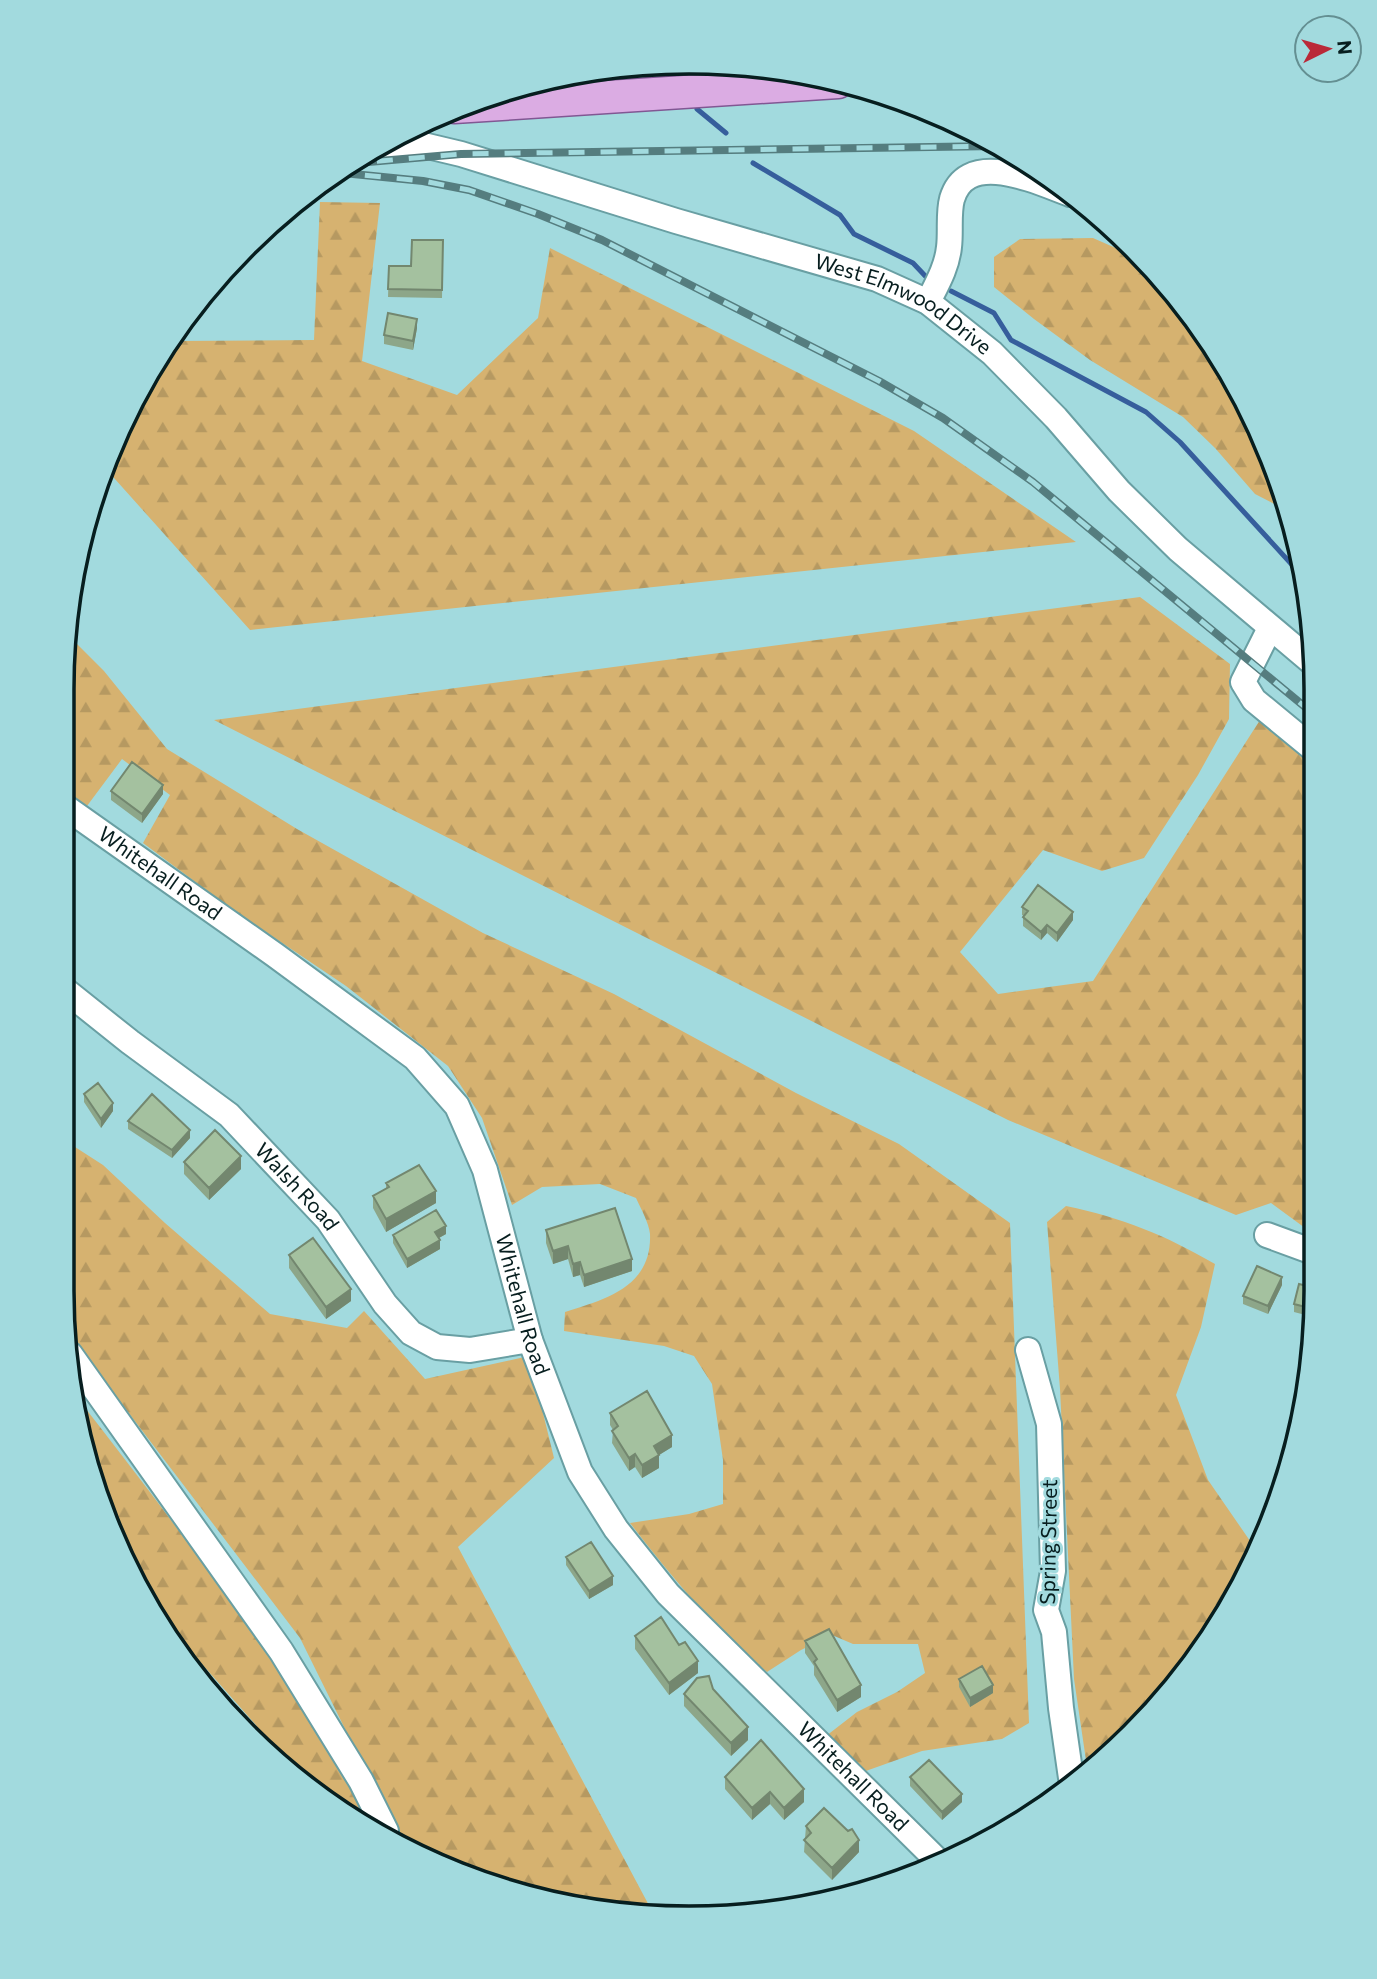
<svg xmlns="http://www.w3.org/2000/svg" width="1377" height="1979" font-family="Commissioner,sans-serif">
<defs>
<pattern id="forest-firs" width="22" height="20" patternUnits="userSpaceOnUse" patternTransform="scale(1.75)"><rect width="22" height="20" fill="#d6b270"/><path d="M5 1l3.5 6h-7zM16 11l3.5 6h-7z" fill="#b69961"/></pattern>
</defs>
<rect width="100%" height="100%" fill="#a2dade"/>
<!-- forest -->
<path fill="url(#forest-firs)" d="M320 202 380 203 362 361 457 395 538 318 550 248 914 431 1076 542 250 630 106 469 126 411 176 341 314 340Z
M1093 238 1127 253 1163 289 1251 411 1284 509 1255 494 1215 448 1183 417 1090 360 1034 319 994 287V257L1020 239Z
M1140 597 1230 664 1229 719 1198 775 1144 858 1102 871 1043 850 960 952 998 994 1093 981 1260 720 1316 768V1236L1271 1203 1236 1215 1008 1120 214 720Z
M67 634 104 671 167 749 297 829 483 933 614 994 796 1093 899 1144 1010 1223 1029 1723 1002 1739 922 1751 863 1772 826 1736 857 1712 897 1692 925 1673 918 1644H853L832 1635 801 1650 767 1672C715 1630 671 1576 630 1523L689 1514 723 1504V1460L712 1384 694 1356 664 1346 564 1331 565 1312C606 1299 652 1287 650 1234 649 1223 641 1209 636 1198L600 1184 542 1187 512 1205 482 1118 448 1066 346 986 233 910 143 843 170 795 122 759 87 806 61 787V688Z
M61 1138 103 1165 165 1223 270 1314 347 1328 364 1311 425 1379 529 1356 554 1458 458 1547 652 1911 607 1912 448 1870 400 1840 300 1638 67 1332 61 1290Z
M1066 1206C1123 1218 1165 1235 1215 1264L1201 1327 1176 1395 1208 1480 1257 1551 1210 1639 1132 1734 1087 1767 1074 1679 1060 1389 1047 1222Z
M75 1395C161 1505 248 1620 323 1738 340 1765 354 1794 370 1821L290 1771 255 1724 154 1610 83 1453Z"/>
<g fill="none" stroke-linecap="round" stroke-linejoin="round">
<!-- stream -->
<path stroke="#365e9c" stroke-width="5" d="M697 109 726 133
M753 163 840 215 854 234 913 263 930 281
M951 291 994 313 1011 340 1146 412 1180 442 1305 579"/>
<!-- minor casing -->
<g stroke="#699fa3" stroke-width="28">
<g id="minor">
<path id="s1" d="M381 145 419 144 461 154 676 221 877 279 928 302 992 353 1056 418 1119 491 1178 549 1313 663"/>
<path d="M928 302C937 284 947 267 949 247 951 232 948 214 952 199 967 148 1037 182 1070 194"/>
<path d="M1270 628 1243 682 1254 700 1316 751"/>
<path id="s2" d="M61 804 275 955 415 1058 457 1106 485 1170 530 1340 580 1472 616 1529 668 1594 939 1862"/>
<path id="s3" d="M61 987 130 1042 229 1115 328 1220 385 1304 411 1333 437 1347 470 1350 530 1340"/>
<path d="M1267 1235 1316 1253"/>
<path d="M1028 1350 1049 1424 1053 1571 1046 1610 1054 1632 1061 1708 1071 1778"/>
<path d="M70 1354 281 1651 361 1781 386 1831"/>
</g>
</g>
<!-- major casing -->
<g stroke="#815793" stroke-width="35">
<path id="major" d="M454 107 838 82"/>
</g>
<!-- minor -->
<use href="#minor" stroke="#fff" stroke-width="24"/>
<!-- major -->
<use href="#major" stroke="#dbace3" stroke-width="32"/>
<!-- rail casing -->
<g stroke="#557d7f" stroke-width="8">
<path id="rail" d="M345 164 461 154 998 146
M333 172 423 181 469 190 538 214 602 240 879 381 943 418 1033 482 1316 716"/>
</g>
<!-- rail -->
<use href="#rail" stroke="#a2dade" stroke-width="5" stroke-dasharray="16" stroke-linecap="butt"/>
</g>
<!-- wall -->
<path fill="#8da689" d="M443 240 442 298 388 297 389 266H411Z
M417 328 413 350 384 344V335Z
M111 791 163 794 142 823 111 800Z
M1022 907 1073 920 1057 942 1047 933 1041 940 1023 926V917L1024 916 1022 915Z
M84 1094 113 1111 101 1128 84 1102Z
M128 1121 190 1138 172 1158 128 1129Z
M184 1162 241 1169 209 1200 184 1174Z
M386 1183 436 1203 386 1232 373 1208V1196L386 1188Z
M546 1230 632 1271 584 1287 580 1275 573 1277 568 1259 553 1264 546 1243Z
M446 1234 439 1238 440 1249 407 1268 393 1243V1235Z
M289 1255 351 1301 326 1319 289 1268Z
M1282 1285 1268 1314 1243 1304V1296Z
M1316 1288 1313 1317 1294 1312V1304Z
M610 1413 672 1447 659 1455V1468L642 1478 635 1467 629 1471 612 1443 613 1430 610 1425Z
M566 1557 613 1585 589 1599 566 1565Z
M635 1636 679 1645 698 1673 669 1695 635 1649Z
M805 1641 861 1697 837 1712 814 1675V1666L805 1653Z
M959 1679 993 1693 970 1707 959 1687Z
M713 1689 748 1740 731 1756 684 1706V1694Z
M725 1777 804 1802 784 1820 770 1804 752 1820 725 1789Z
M910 1777 962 1802 942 1820 910 1786Z
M806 1826 859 1852 832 1880 804 1852Z"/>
<!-- shaded-wall -->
<path fill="#73876f" d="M417 319V328L413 350V341Z
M163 785V794L142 823V814Z
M1073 912V920L1057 942V933Z
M1047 925V933L1041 940V932Z
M113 1103V1111L101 1128V1119Z
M190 1130V1138L172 1158V1150Z
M241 1156V1169L209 1200V1188Z
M436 1191V1203L386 1232V1219Z
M446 1226V1234L435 1240V1232Z
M440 1240V1249L407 1268V1259Z
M568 1246V1259L553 1264V1251Z
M632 1259V1271L584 1287V1275Z
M580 1262V1275L573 1277V1264Z
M1282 1277V1285L1268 1314V1306Z
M351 1289V1301L326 1319V1307Z
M672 1435V1447L659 1455V1468L642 1478V1465L654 1446Z
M635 1454V1467L629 1471V1458Z
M613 1576V1585L589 1599V1591Z
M698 1661V1673L669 1695V1683Z
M861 1685V1697L837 1712V1700Z
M993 1685V1693L970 1707V1698Z
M748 1727V1740L731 1756V1743Z
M804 1789V1802L784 1820V1808Z
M770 1792V1804L752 1820V1808Z
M962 1794V1802L942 1820V1812Z
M859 1840V1852L832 1880V1868Z"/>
<!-- building -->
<path fill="#a4c19f" stroke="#73876f" stroke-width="2" d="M412 240H443L442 290 388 289 389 266H411Z
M388 313 417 319 413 341 384 335Z
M132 762 163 785 142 814 111 791Z
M1038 885 1073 912 1057 933 1047 925 1041 932 1023 917 1028 911 1022 907Z
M98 1083 113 1103 101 1119 84 1094Z
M152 1094 190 1130 172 1150 128 1121Z
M215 1130 241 1156 209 1188 184 1162Z
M419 1165 436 1191 386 1219 373 1196 389 1187 386 1183Z
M615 1208 632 1259 584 1275 580 1262 573 1264 568 1246 553 1251 546 1230Z
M436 1210 446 1226 435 1232 440 1240 407 1259 393 1235Z
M313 1238 351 1289 326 1307 289 1255Z
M1257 1266 1282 1277 1268 1306 1243 1296Z
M1299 1284 1316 1288 1313 1309 1294 1304Z
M647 1391 672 1435 654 1446 659 1455 642 1465 635 1454 629 1458 612 1431 618 1426 610 1413Z
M591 1542 613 1576 589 1591 566 1557Z
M661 1617 679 1645 685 1642 698 1661 669 1683 635 1636Z
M829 1629 861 1685 837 1700 814 1662 817 1659 805 1641Z
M982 1666 993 1685 970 1698 959 1679Z
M709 1676 713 1689 748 1727 731 1743 684 1694 697 1678Z
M761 1740 804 1789 784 1808 770 1792 752 1808 725 1777Z
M929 1760 962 1794 942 1812 910 1777Z
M824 1808 848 1831 852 1829 859 1840 832 1868 804 1840 811 1833 806 1826Z"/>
<g text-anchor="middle" stroke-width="6" stroke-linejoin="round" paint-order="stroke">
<!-- street labels -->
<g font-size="21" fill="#071e1f" stroke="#a2dade">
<text dy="7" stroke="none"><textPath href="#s1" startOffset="550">West Elmwood Drive</textPath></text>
<text dy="7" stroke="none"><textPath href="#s2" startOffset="121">Whitehall Road</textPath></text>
<text dy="7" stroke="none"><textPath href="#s3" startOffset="310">Walsh Road</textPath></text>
<text dy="7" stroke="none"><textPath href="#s2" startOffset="709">Whitehall Road</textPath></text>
<text transform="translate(1049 1542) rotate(-89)" y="7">Spring Street</text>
<text dy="7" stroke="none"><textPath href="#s2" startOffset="1297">Whitehall Road</textPath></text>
</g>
</g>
<!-- crop -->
<path d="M0 0H1377V1979H0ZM689 74H689A615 615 0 0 1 1304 689V1291A615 615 0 0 1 689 1906H689A615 615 0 0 1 74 1291V689A615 615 0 0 1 689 74Z" fill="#a2dade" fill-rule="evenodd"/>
<path fill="none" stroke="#071e1f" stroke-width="3.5" d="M689 74H689A615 615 0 0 1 1304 689V1291A615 615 0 0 1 689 1906H689A615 615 0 0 1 74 1291V689A615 615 0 0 1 689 74Z"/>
<!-- north arrow -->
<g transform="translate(1328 49) rotate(85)"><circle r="33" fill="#a2dade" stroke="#648f92" stroke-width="2"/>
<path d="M0-5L12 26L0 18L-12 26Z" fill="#ba2938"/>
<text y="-10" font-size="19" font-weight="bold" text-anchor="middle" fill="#071e1f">N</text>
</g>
</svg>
